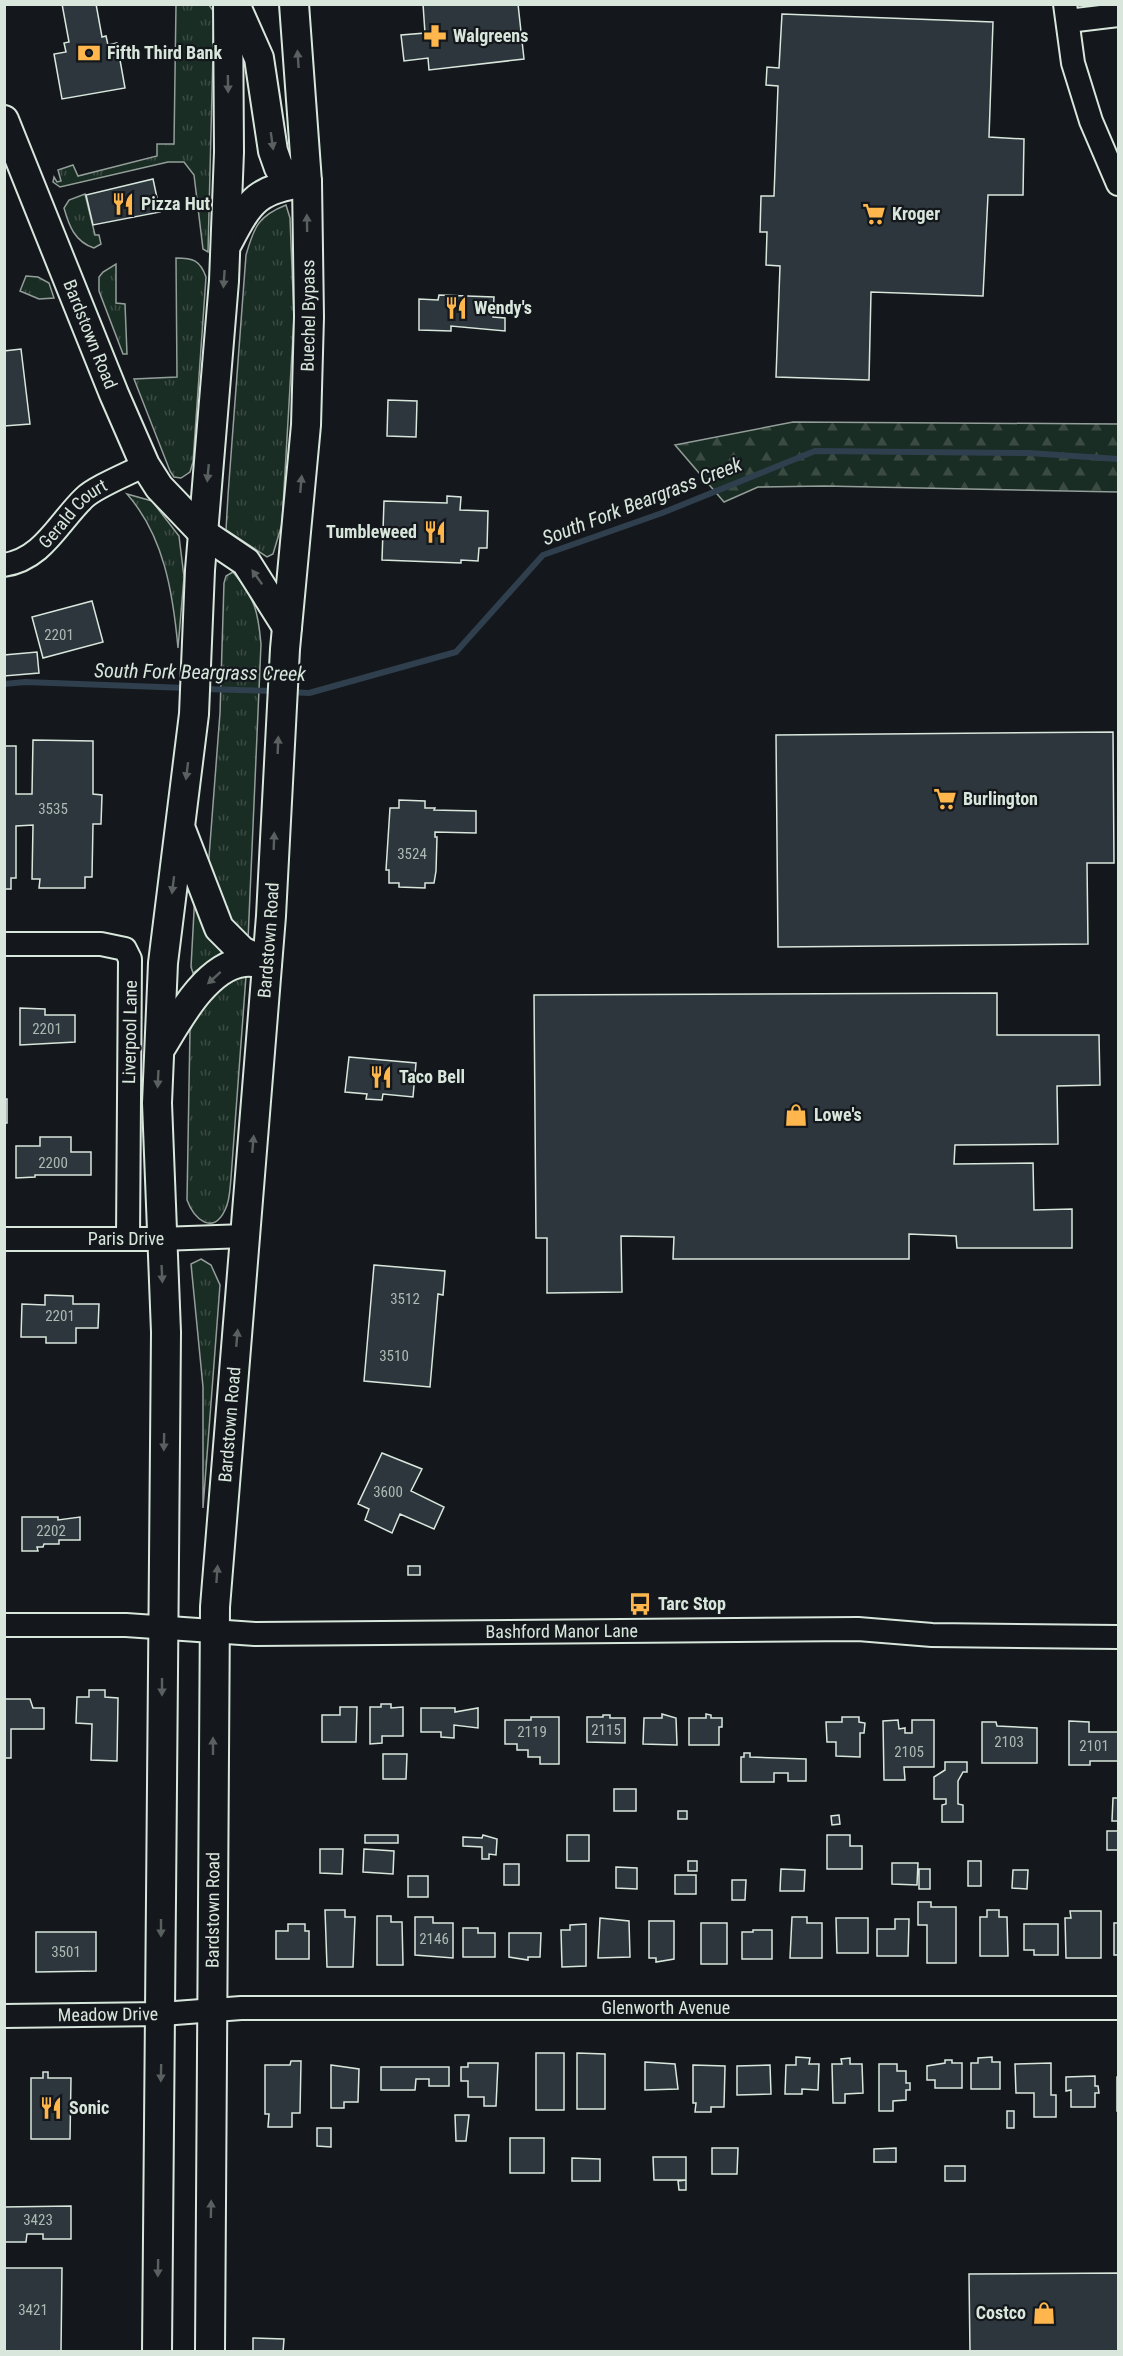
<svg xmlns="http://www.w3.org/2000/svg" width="1123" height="2356" font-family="'Roboto Condensed',sans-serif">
<defs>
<pattern id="grass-tufts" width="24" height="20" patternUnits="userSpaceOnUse" patternTransform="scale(1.5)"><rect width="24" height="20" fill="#1a2d24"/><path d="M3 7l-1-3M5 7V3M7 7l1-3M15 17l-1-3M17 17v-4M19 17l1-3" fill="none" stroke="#3b4b43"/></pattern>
<pattern id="forest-firs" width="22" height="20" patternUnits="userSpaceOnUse" patternTransform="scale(1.5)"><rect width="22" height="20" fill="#1a2d24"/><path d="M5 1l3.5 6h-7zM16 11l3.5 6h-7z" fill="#3b4b43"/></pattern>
</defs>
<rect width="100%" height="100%" fill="#14181c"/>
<!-- grass -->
<path fill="url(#grass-tufts)" stroke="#939e99" stroke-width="1.5" d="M176 5H209L214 12 208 252 203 249 194 175 184 162H168L60 187 53 182 54 177 57 182 61 181 58 170 73 165 78 176 157 156V144H174Z
M85 194 95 235H99L101 244 94 248C75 242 69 226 64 208L69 200Z
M286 205 290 218 294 318 282 524 273 554 267 557 226 530 228 495 246 255C254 227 258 216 286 205Z
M176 258C193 258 200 260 206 277L193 462 190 472 181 478 174 477 170 471 134 379 177 377Z
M116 264V303L125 304 127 354H123L99 291V277L103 272Z
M26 276 38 277 49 283 54 298 39 299 20 291Z
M127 494 152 501 179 536 184 577 178 648C173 593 164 536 127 494Z
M233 572C255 598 258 611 261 644L248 940 237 937 208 870 220 713 224 583 226 576Z
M195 893 225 950 193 973 191 967Z
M246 976 231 1178C230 1188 230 1201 225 1210 213 1236 194 1219 187 1200L190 1030C200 1006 219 981 246 976Z
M201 1259 211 1265 220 1285 203 1508V1387L191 1264Z"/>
<!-- forest -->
<path fill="url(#forest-firs)" stroke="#939e99" stroke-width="1.5" d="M793 422 1118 424V492L824 486 758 487 724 502 675 445Z"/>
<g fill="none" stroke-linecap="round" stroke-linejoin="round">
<!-- stream -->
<path stroke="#2f3f4d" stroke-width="6" d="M4 684 25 682 187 688
M203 689 277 691
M290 692 309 693 456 652 543 555 662 513 815 451 1029 453 1118 459"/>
</g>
<!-- building -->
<path fill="#2c363c" stroke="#d8e6dc" stroke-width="1.5" d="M62 4H96L102 37 106 36 108 45 117 43 125 88 62 99 54 54 66 52 64 43 69 42Z
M423 4H518L524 59 429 70 428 58 404 61 401 35 425 33Z
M782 14 993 22 989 137 1024 139 1023 195H988L983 296 871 292 869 380 776 377 780 266 766 265 767 232H760L761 196H774L778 86 766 85 767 67 779 68Z
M153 179 160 212 93 225 86 195Z
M439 295 494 297 493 317 505 318V331L451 326V331L419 330V299L438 300Z
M21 349 30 424 4 426V351Z
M388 400 417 401 416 437 387 436Z
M447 496 461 497 460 510 488 511 487 548H479L478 561 461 560V563L382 560 384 501 447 503Z
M92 601 103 642 43 658 32 617Z
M37 652 39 673 4 676V655Z
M1113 732 1114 863H1087L1088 944 778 947 776 735Z
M33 740 93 741V794L102 795 101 824H93L92 877H85V888H39L40 879H32L33 825 16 826V878H11V889H4V746H16V794H32Z
M399 800 425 801V808H435L434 810 476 811V833L435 832V837H437L436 871 434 883H425V888L399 887V883H389V870H386L390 808H399Z
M997 993V1035H1099L1100 1085 1057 1086 1058 1144 955 1145 954 1164 1033 1163 1034 1210 1072 1209V1248H957L956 1236 909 1234V1259H673L674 1237 621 1236 622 1292 547 1293V1238H536L534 995Z
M20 1008 45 1009V1015H75V1042L20 1045Z
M349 1057 416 1063 413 1097 383 1094 382 1100 366 1099 367 1094 345 1092Z
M4 1099H7V1123H4Z
M40 1137H71V1152H91V1175H35V1177L16 1178V1146H40Z
M374 1265 445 1271 443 1295 438 1294 430 1387 364 1381Z
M45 1295 73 1296V1304H99L98 1328H76V1343H46V1337H21L22 1304 45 1305Z
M382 1453 422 1469 411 1491 444 1507 434 1529 400 1514 392 1533 365 1520 369 1509 358 1504Z
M22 1517H58V1520L80 1517V1540H59V1544H44L43 1547H37L38 1551H22Z
M408 1566H420V1575H408Z
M89 1690H105V1697L118 1698 117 1761 91 1760 92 1724 76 1723 77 1697H89Z
M4 1699H30L33 1708H44V1729H11V1758H4Z
M381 1704H391V1708L403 1707V1736H382V1743L370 1744V1707H381Z
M340 1707H357L356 1742H322V1715H340Z
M421 1708H455V1712L478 1708V1728L454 1725V1738L441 1737V1732H421Z
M662 1714 676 1718 677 1745 643 1744 644 1718H662Z
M706 1714 711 1715V1718H722V1727H719V1745H689V1718H706Z
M603 1715H610V1718H625V1743L587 1742V1717H603Z
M531 1717H559V1764H540V1757H528V1750H517V1744H505V1720H531Z
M842 1717H859V1722L865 1723 864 1733H860V1757L836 1756V1742H827L826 1722H842Z
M898 1720 899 1729 905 1728V1733H912V1720H934V1767H904L905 1780H884L883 1721Z
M1069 1721 1089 1722V1732H1118V1761H1090V1765H1069Z
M982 1722H996L997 1726 1037 1728V1763H982Z
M744 1753H750V1757L806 1759V1781H788V1773H774V1782H741V1757H744Z
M383 1754H407L406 1779H383Z
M945 1762H967V1772H963L958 1781V1804L963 1805V1822H942V1805L946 1804V1799H934V1777L945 1770Z
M614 1789H636V1811H614Z
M1113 1798H1118V1821H1112Z
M678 1811H687V1819H678Z
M839 1815 840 1824 832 1825 831 1816Z
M1107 1831H1118V1850H1107Z
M365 1835H398V1843H365Z
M483 1835 497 1839 496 1855 489 1854V1859H482V1847L463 1846V1837L482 1838Z
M567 1835H589V1861H567Z
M827 1835H850V1846H862V1869H827Z
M320 1849H343L342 1874 320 1873Z
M364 1849 394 1851 393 1874 363 1872Z
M688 1861H697V1871H688Z
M968 1861H981V1886H968Z
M892 1863H918L917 1885 892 1884Z
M504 1864H519V1885H504Z
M616 1867 637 1868V1889L616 1888Z
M781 1869 805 1870 804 1891H780Z
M919 1869H930V1889H919Z
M1013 1870H1028L1027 1889 1012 1888Z
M675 1875H696V1894H675Z
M408 1876H428V1897H408Z
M732 1880H746L745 1900H732Z
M918 1902H931V1907H956V1963H927V1925H918Z
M325 1910H345V1917H355L353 1967H327Z
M987 1910H999V1917H1007L1008 1956H980V1917H987Z
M1070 1911H1101V1958H1066L1065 1918H1071Z
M377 1916H391V1922H402L403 1965H377Z
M415 1917H433V1923H453V1958L415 1955Z
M792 1917H807V1923H822V1958H790Z
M600 1918 629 1921 630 1957 598 1958Z
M836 1918H868V1953H837Z
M895 1919H909L908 1956H877V1929H895Z
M649 1921H674V1959L656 1962V1958H649Z
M701 1923H727V1964H701Z
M1114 1923H1118V1955H1114Z
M288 1924H305V1931H309V1959H276V1931H288Z
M586 1924V1966L562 1967 561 1930H570V1925Z
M1024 1924H1058V1955H1034V1950H1024Z
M463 1928H478V1933H495V1957H463Z
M753 1930H772V1959H742V1932H753Z
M36 1932H96V1971L36 1972Z
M509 1933H541L540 1957H528V1960L509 1957Z
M536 2053H564V2110H536Z
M577 2053 605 2054V2109H577Z
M796 2057 810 2058 809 2064H819L818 2090 802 2089V2094H785L786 2065H796Z
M992 2057V2062H1000V2089H971V2063H978V2058Z
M850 2058V2064H862L863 2093 845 2094V2103H833L832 2064H842L841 2059Z
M945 2060H952V2063H962V2088H935V2080H927V2066L945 2063Z
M291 2061H301L300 2113H292V2127H268L269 2114H265V2065H290Z
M645 2062 675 2064 678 2089 645 2090Z
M468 2063H498L496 2106H484V2097H468V2081H461V2067H468Z
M1051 2063V2095H1056V2117H1034V2093H1016L1015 2064Z
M879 2064H897V2071H906V2083H910V2090H906V2100L893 2101V2111H879Z
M331 2065 359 2069 358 2102H344V2108H331Z
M693 2065 725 2066 724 2107H711V2112H695L696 2103H693Z
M770 2065 771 2094 737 2095V2066Z
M381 2067H449V2086H429V2079H416L415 2090H381Z
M43 2072H48V2078H71L70 2139H31V2078H43Z
M1095 2076V2086H1098L1099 2093H1095V2107H1071V2090L1066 2091V2077Z
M1117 2077H1118V2111H1117Z
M1007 2111H1014V2128H1007Z
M455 2115H469L466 2141H456Z
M317 2128H331V2147L317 2146Z
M510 2138H544V2173H510Z
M712 2148H738L737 2174H712Z
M896 2148V2162H874V2149Z
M653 2157H686V2180H654Z
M572 2158 600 2159V2181H572Z
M945 2166H965V2181H945Z
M686 2180V2190H679L678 2181Z
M71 2206V2239H43V2234H27L26 2242H4V2207Z
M4 2268H62L61 2352H4Z
M1118 2273V2352H970L969 2274Z
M253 2338 284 2339 283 2352H253Z"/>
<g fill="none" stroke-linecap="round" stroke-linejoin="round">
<!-- minor casing -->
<g stroke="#d8e6dc" stroke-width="26">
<g id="minor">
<path d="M1065 4 1073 63 1091 121 1118 184"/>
<path d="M1068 21 1118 15"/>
<path id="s1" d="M4 565C43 559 58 523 84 498 95 487 130 473 145 465"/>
<path d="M4 944H101L125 949 130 959 128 1238"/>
<path id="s2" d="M4 1239H160L246 1236"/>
<path id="s3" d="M4 1625H126L255 1634 858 1629 932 1635 1118 1637"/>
<path id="s4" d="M4 2016 162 2014 241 2008H1118"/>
</g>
</g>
<!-- major casing -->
<g stroke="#d8e6dc" stroke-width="32">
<g id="major">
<path d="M235 4 259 58 273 151 279 168 291 177 307 182"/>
<path id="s5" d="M4 120 114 394 145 465 159 487 203 533 246 562 287 627"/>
<path d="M228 242C251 198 257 190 307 182"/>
<path d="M182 832 219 928 242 951 267 963"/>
<path d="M162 1046C179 1018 207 966 244 962 252 961 260 963 267 963"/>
<path d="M157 2352 166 1332 157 1103 163 963 194 714 200 570 224 281 229 152 228 4"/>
<path id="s6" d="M210 2352 215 1607 271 916 285 649 306 425 309 317 307 182 294 4"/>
</g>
</g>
<!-- minor -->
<use href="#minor" stroke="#14181c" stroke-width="22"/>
<!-- major -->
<use href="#major" stroke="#14181c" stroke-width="28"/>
</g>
<!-- one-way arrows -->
<defs><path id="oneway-solid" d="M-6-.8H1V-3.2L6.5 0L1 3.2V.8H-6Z" transform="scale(1.5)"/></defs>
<g fill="#59605f">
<use href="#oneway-solid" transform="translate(298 59) rotate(-94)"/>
<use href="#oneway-solid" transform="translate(228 84) rotate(89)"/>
<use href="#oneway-solid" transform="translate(272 141) rotate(82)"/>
<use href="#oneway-solid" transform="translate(307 223) rotate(-91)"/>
<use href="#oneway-solid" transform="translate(224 279) rotate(94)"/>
<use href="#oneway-solid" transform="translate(208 473) rotate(95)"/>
<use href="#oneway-solid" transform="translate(301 484) rotate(-85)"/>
<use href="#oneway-solid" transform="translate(257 577) rotate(-125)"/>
<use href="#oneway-solid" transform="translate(278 745) rotate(-88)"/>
<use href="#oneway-solid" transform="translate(187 771) rotate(97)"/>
<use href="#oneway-solid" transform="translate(274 841) rotate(-88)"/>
<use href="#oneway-solid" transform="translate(173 885) rotate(97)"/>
<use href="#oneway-solid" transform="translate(214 978) rotate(138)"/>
<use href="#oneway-solid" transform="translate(158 1079) rotate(93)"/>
<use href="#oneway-solid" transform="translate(253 1144) rotate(-85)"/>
<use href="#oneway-solid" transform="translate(162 1274) rotate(87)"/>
<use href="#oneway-solid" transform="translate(237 1338) rotate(-85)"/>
<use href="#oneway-solid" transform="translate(164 1442) rotate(91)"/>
<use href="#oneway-solid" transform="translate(217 1574) rotate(-86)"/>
<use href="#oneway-solid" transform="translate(162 1687) rotate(90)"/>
<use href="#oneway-solid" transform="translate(213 1746) rotate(-90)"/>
<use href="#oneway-solid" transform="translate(161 1928) rotate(90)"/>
<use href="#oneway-solid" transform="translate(161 2073) rotate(91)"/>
<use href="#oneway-solid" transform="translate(211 2209) rotate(-89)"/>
<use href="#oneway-solid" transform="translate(158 2268) rotate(91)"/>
</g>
<!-- icons -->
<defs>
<g id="pharmacy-bare" transform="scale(1.8)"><path d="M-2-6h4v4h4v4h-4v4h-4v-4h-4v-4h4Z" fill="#ffb74d" stroke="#14181c" stroke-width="2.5" paint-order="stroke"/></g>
<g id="bank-bare" transform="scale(1.8)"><path d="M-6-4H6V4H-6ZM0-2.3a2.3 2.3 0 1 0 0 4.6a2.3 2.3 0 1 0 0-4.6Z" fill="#ffb74d" stroke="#14181c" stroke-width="2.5" paint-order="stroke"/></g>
<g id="restaurant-bare" transform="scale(1.8)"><path d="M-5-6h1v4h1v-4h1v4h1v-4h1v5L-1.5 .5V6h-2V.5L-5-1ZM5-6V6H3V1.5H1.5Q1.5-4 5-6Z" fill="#ffb74d" stroke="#14181c" stroke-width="2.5" paint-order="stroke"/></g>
<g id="supermarket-bare" transform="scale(1.8)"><path d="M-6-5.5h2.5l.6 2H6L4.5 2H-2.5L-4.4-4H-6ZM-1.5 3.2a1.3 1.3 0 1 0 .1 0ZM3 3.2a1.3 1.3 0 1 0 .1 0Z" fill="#ffb74d" stroke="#14181c" stroke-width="2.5" paint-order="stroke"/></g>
<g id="shop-bare" transform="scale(1.8)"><path d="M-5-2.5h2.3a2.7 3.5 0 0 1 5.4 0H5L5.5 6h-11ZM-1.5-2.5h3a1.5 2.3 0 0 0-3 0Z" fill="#ffb74d" stroke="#14181c" stroke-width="2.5" paint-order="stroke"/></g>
<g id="bus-bare" transform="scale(1.8)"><path d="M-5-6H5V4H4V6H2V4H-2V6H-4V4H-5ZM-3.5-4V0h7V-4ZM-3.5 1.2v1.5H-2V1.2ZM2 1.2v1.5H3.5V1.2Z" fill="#ffb74d" stroke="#14181c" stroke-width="2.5" paint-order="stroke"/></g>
</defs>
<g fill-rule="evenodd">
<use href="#pharmacy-bare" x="435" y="36"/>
<use href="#bank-bare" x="89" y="53"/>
<use href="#restaurant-bare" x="123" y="204"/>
<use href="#supermarket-bare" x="874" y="214"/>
<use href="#restaurant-bare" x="456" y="308"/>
<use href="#restaurant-bare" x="435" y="532"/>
<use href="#supermarket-bare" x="945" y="799"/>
<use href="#restaurant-bare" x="381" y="1077"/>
<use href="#shop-bare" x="796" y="1115"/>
<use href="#bus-bare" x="640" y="1604"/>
<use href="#restaurant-bare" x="51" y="2108"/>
<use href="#shop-bare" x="1044" y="2313"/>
</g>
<g text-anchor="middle" stroke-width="4.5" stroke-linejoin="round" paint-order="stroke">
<!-- number labels -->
<g font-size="15" fill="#adbab4">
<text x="59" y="640">2201</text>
<text x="53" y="814">3535</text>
<text x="412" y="859">3524</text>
<text x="47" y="1034">2201</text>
<text x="53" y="1168">2200</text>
<text x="405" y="1304">3512</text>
<text x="60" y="1321">2201</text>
<text x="394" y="1361">3510</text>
<text x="388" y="1497">3600</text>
<text x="51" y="1536">2202</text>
<text x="606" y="1735">2115</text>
<text x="532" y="1737">2119</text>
<text x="1009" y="1747">2103</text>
<text x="1094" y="1751">2101</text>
<text x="909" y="1757">2105</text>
<text x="434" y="1944">2146</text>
<text x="66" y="1957">3501</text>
<text x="38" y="2225">3423</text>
<text x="33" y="2315">3421</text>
</g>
<!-- poi labels -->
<g font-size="18" font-weight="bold" fill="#d8e6dc" stroke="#14181c" text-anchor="start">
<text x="453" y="42">Walgreens</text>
<text x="107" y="59">Fifth Third Bank</text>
<text x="141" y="210">Pizza Hut</text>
<text x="892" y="220">Kroger</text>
<text x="474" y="314">Wendy's</text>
<text x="417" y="538" text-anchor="end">Tumbleweed</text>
<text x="963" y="805">Burlington</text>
<text x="399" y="1083">Taco Bell</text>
<text x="814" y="1121">Lowe's</text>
<text x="658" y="1610">Tarc Stop</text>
<text x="69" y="2114">Sonic</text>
<text x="1026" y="2319" text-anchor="end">Costco</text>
</g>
<!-- street labels -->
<g font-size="18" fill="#d8e6dc" stroke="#14181c">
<text dy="6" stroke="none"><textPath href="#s6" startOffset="2040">Buechel Bypass</textPath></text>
<text dy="6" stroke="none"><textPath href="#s5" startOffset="231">Bardstown Road</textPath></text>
<text dy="6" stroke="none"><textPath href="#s1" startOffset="88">Gerald Court</textPath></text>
<text dy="6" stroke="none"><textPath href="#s6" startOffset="1414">Bardstown Road</textPath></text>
<text transform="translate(130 1032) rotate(-89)" y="6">Liverpool Lane</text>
<text dy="6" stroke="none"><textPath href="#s2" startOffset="122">Paris Drive</textPath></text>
<text dy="6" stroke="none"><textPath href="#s6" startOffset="928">Bardstown Road</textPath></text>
<text dy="6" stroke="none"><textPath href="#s3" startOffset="558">Bashford Manor Lane</textPath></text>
<text dy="6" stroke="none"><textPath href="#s6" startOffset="442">Bardstown Road</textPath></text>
<text dy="6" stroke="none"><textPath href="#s4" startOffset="662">Glenworth Avenue</textPath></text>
<text dy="6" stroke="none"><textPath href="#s4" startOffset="104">Meadow Drive</textPath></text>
</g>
<!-- water labels -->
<g font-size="20" font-style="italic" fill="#d8e6dc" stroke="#14181c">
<text transform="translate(642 501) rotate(-21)" y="7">South Fork Beargrass Creek</text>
<text transform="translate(200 672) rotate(1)" y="7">South Fork Beargrass Creek</text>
</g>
</g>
<!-- border -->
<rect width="1123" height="2356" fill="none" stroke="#d8e6dc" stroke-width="12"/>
</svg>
